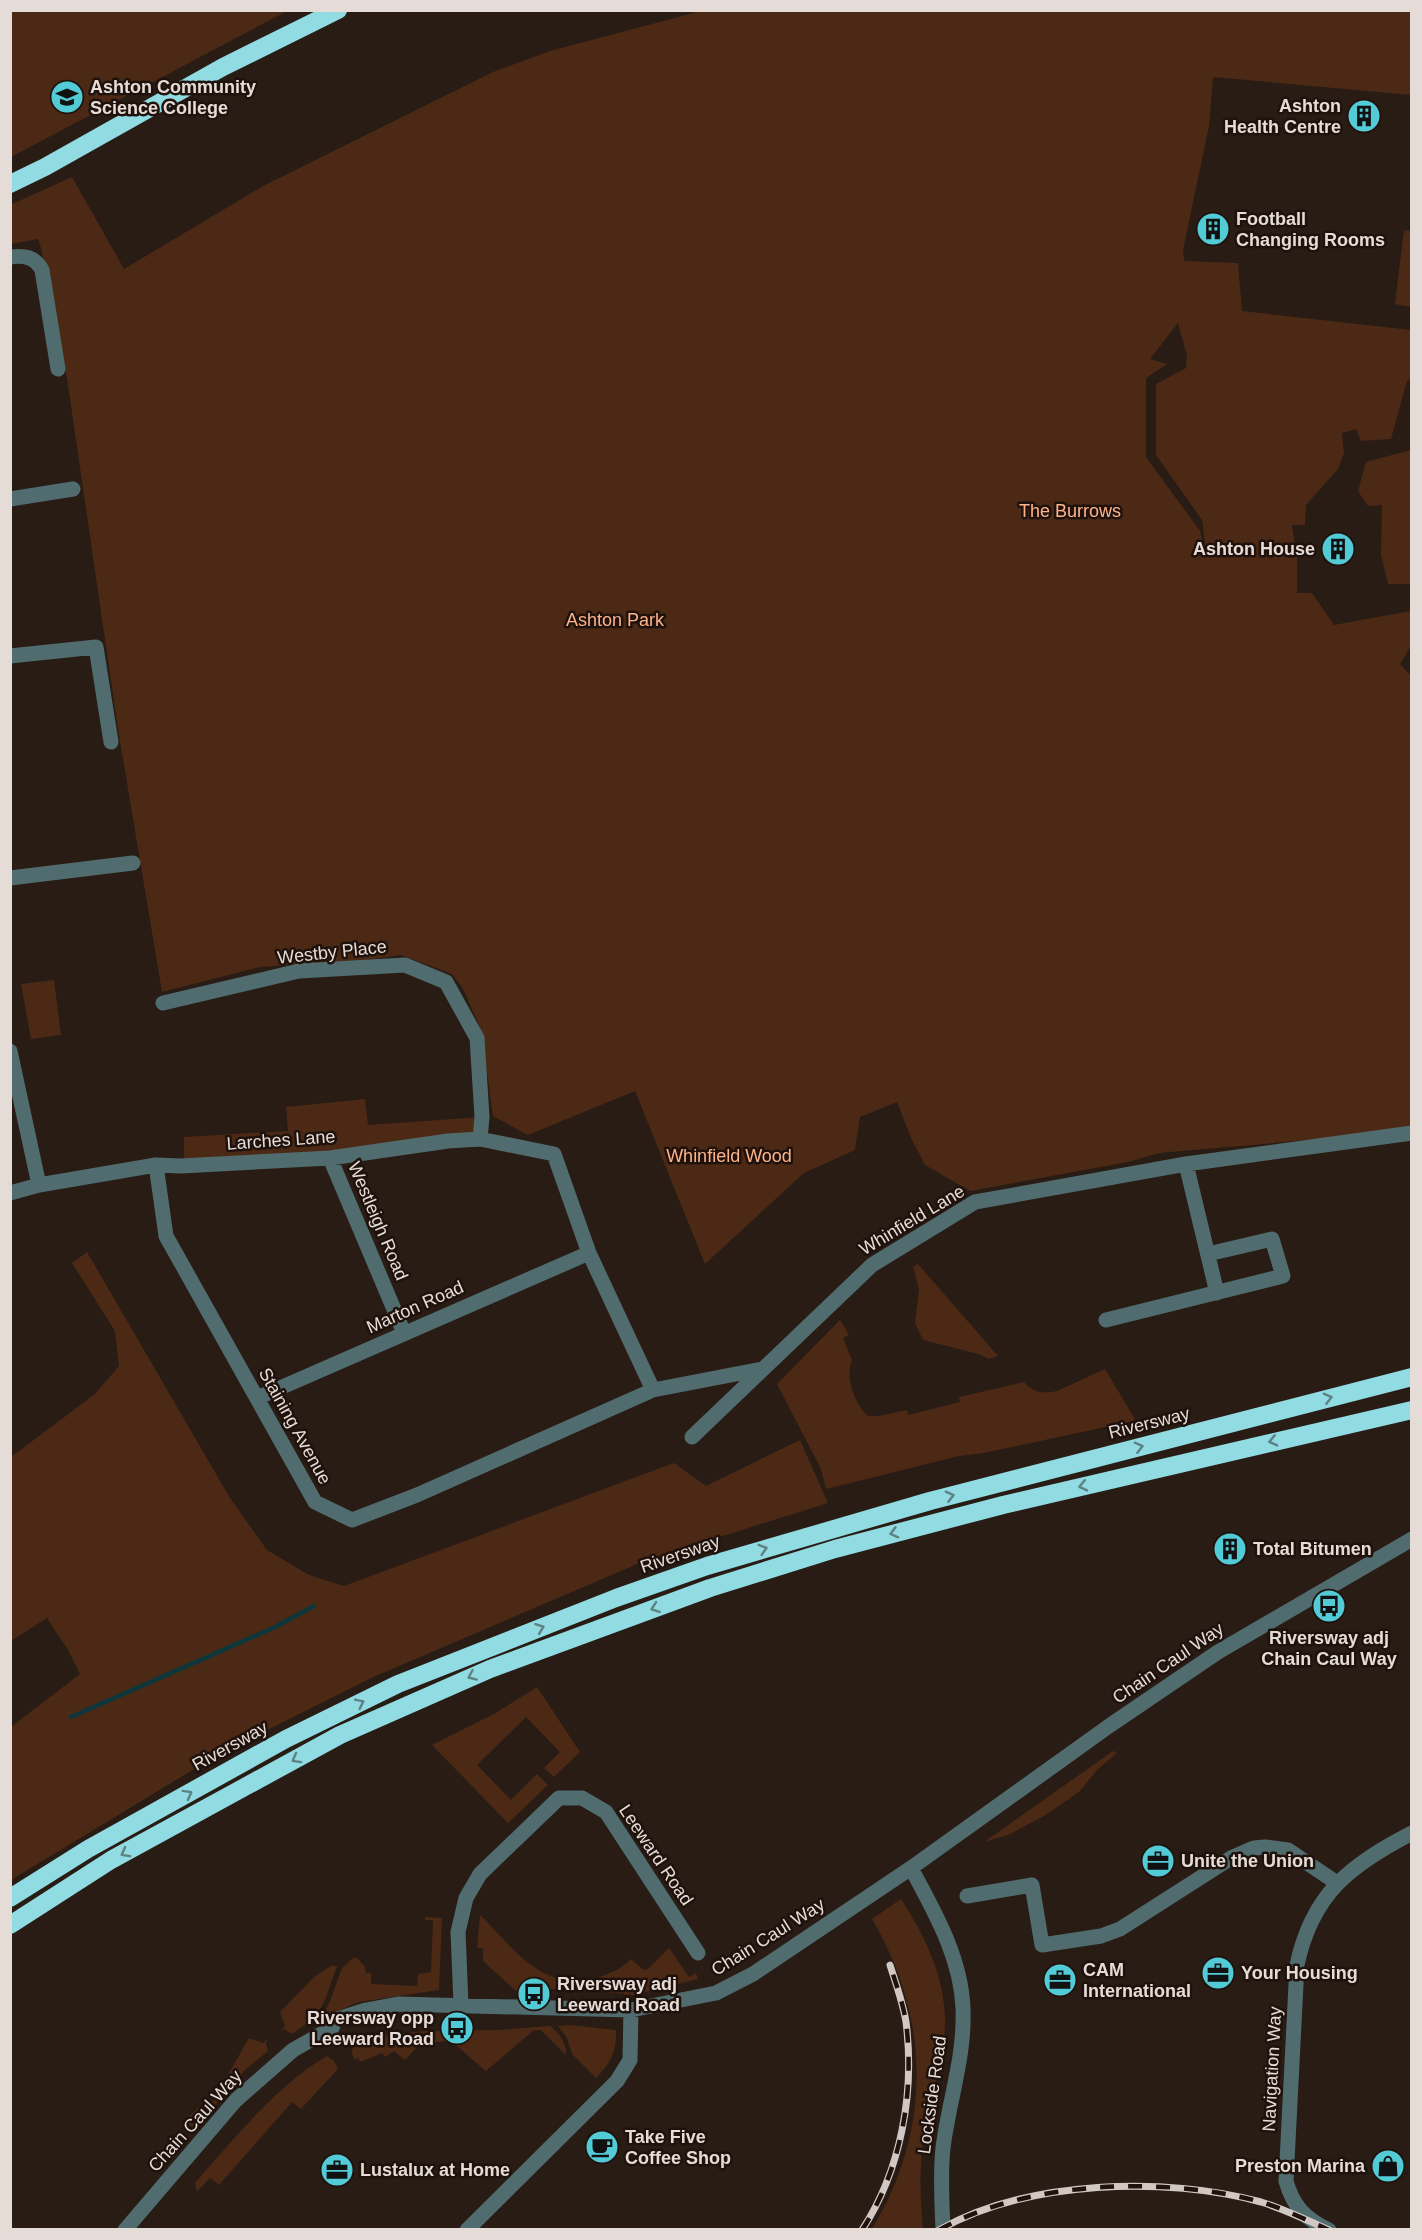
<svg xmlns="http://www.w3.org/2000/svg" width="1422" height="2240" font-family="Arial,sans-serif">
<rect width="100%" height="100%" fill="#281c15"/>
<!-- green -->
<path fill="#4c2915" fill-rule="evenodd" d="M11 10H287V11L11 157Z
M701 11H1411V95L1213 77 1209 126 1183 250 1184 261 1238 263 1242 311 1411 330V380L1407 381 1391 439 1361 441 1356 429 1342 433 1344 453 1338 469 1306 505 1305 525H1292L1297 559V593H1312L1334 625 1411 611V646L1400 664 1412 677 1411 1131 1159 1153 1128 1162 970 1191 925 1165 911 1138 897 1102 860 1117 855 1150 804 1173 705 1264 635 1091 528 1135 493 1116 481 1029 462 987 452 974 401 955 359 961 260 967 162 992 118 729 67 378 41 248 38 239 11 244 10 205 72 177 124 269 265 185 493 72 550 51ZM1178 323 1187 356 1186 368 1156 384V455L1202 520 1207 557 1200 531 1146 457V378L1167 364 1150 359Z
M1404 230 1411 231V307L1395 304Z
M1411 450V584H1388L1381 555 1382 505 1368 506 1358 491 1366 462Z
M54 980 61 1035 31 1039 21 984Z
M365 1099 368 1125 482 1117 480 1139 184 1165V1137L288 1131 286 1107Z
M87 1252 230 1498 267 1550 309 1575 344 1586 674 1463 706 1486 800 1440 828 1503 649 1559 371 1678 214 1757 11 1880V1727L80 1674 68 1650 47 1618 11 1641V1457L95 1394 119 1366 115 1331 72 1263Z
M918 1264 998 1356 989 1359 978 1354 923 1340 915 1323 919 1289 913 1267Z
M840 1320 849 1335 843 1338 852 1360C845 1377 854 1404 868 1416H879L907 1410 908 1415 960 1402 959 1397 1024 1382C1033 1393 1044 1394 1057 1391L1105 1369 1135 1419 1133 1421 984 1453 959 1456 826 1489 821 1469 777 1384Z
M537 1687 580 1752 554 1777 544 1768 560 1752 526 1717 477 1765 511 1800 537 1774 548 1785 508 1823 432 1745 494 1714Z
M1113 1751 1117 1753 1097 1770 1079 1792 1044 1816 1008 1835 984 1842Z
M901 1899C925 1936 943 1973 945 2017 946 2056 930 2096 924 2134 919 2165 920 2198 923 2229H872C932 2130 931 2019 872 1919Z
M480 1915C515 1949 540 1991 595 1978 608 1975 622 1969 631 1959L642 1969 647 1970 669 1948 689 1977 696 1973 698 1979 633 1995 571 1988 516 1991 483 1961V1948H477Z
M425 1917 442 1918 439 1990 359 2002 321 2018 330 2001 342 1968 353 1958H357L365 1967 366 1973H371V1984L417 1986 418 1974 431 1972 433 1920H425Z
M331 1966H337L325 2000 316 2017 292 2034 284 2029 280 2032 285 2026 280 2012 315 1976Z
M570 2025 616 2030C617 2051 611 2063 596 2078L572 2054 567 2038 558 2026Z
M550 2026C559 2033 567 2044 566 2055L541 2030H534L486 2071 451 2041 421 2043 405 2060 394 2051 385 2057 382 2053 360 2062 358 2057 355 2060 352 2053 353 2044 370 2037 425 2031 500 2030Z
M249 2038 263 2043 268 2039 266 2043 268 2051 246 2069 199 2123 196 2122 192 2127 184 2121 198 2108 212 2103Z
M327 2056 334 2061 338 2069 301 2109 292 2102 219 2185 210 2178 197 2192 195 2183C232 2141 279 2083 327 2056Z"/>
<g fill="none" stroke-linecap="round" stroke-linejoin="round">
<!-- stream -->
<path stroke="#0e373b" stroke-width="4.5" d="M71 1717 273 1628 314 1606"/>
<!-- minor -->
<path stroke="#506c6f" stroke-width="15" d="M10 257C25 255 35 257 42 270L58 369
M10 499 73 489
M10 656 96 647 111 742
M10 878 133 863
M163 1003 299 971 405 965 446 982 477 1038 482 1117 480 1139
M10 1051 39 1185
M330 1158 404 1333
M1186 1164 1217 1293
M156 1165 166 1236 315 1502 352 1520 417 1495 653 1390
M10 1193 39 1185 156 1165 181 1166 330 1158 448 1141 480 1139 554 1154 589 1253 653 1390 762 1369
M1106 1320 1283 1276 1272 1239 1208 1254
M257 1398 589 1253
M692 1437 872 1265 975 1202 1186 1164 1412 1133
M911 1868C934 1911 961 1957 963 2008 965 2057 949 2100 943 2148 940 2175 942 2202 943 2230
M967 1896 1032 1885 1042 1945 1101 1936 1120 1929 1231 1858 1254 1848 1265 1847 1288 1850 1337 1883
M461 2004 458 1932 466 1898 480 1874 559 1798H582L606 1812 698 1953
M125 2230 236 2100 293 2050 332 2028 335 2020 366 2010 398 2004 631 2010 716 1993 753 1974 911 1868 1109 1726 1218 1652 1412 1539
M467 2230 617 2081 630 2060 631 2010
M1329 2230C1305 2219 1293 2206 1286 2181L1297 1965C1312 1894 1350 1865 1412 1833"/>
<!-- highway -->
<path stroke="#91dbe3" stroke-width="18" d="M10 184 45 167 223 67 338 10
M10 1898 88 1849 286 1739 398 1684 616 1598 707 1566 930 1501 1412 1377
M10 1925 111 1860 340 1735 490 1669 710 1588 835 1549 1003 1505 1412 1410"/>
<!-- rail casing -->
<g stroke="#d2c8c3" stroke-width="7">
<path id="rail" d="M862 2230C901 2170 915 2093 906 2022 903 2003 896 1984 890 1965
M939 2230C1027 2180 1166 2176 1261 2202 1284 2209 1307 2220 1329 2230"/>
</g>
<!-- rail -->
<use href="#rail" stroke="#1f120c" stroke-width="4.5" stroke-dasharray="14" stroke-linecap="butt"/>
</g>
<!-- one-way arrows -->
<defs><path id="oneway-chevron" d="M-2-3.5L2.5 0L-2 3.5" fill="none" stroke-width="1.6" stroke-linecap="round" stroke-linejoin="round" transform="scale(1.5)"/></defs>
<g stroke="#5e8182">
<use href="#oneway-chevron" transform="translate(1328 1398) rotate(-14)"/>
<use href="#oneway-chevron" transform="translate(1273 1441) rotate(167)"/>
<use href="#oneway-chevron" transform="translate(1139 1447) rotate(-14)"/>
<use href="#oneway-chevron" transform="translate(1083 1486) rotate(167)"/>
<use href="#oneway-chevron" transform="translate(950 1496) rotate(-14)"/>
<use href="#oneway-chevron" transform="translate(894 1533) rotate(165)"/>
<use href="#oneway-chevron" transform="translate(763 1549) rotate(-17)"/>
<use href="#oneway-chevron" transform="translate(655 1608) rotate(160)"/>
<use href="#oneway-chevron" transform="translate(540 1628) rotate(-21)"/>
<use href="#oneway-chevron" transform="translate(472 1676) rotate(156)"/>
<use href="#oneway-chevron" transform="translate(360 1703) rotate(-26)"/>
<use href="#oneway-chevron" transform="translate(296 1759) rotate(151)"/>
<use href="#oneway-chevron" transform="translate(188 1794) rotate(-29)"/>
<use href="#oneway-chevron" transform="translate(125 1853) rotate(151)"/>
</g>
<!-- icons -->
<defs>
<g id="school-disc" transform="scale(1.725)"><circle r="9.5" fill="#52cbd7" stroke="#1f120c"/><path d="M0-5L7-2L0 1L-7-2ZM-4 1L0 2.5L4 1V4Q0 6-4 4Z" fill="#111"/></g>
<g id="building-disc" transform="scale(1.725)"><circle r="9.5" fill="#52cbd7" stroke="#1f120c"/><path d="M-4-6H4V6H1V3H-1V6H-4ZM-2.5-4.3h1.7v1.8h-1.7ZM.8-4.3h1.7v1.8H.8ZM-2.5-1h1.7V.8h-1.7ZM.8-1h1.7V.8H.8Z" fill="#111"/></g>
<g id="bus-disc" transform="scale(1.725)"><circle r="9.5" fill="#52cbd7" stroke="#1f120c"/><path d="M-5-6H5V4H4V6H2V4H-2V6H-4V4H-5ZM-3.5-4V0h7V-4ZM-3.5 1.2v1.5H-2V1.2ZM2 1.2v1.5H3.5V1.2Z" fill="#111"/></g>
<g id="office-disc" transform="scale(1.725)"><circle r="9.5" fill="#52cbd7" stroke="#1f120c"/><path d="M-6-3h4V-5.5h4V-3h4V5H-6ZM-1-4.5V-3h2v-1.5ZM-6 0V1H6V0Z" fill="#111"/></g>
<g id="cafe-disc" transform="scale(1.725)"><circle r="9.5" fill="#52cbd7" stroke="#1f120c"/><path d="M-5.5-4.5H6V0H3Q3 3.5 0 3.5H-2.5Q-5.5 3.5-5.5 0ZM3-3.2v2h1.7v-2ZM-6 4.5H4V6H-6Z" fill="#111"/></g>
<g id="shop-disc" transform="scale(1.725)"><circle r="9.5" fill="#52cbd7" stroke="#1f120c"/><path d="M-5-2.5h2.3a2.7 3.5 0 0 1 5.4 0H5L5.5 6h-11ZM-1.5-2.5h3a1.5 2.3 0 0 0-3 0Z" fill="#111"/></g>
</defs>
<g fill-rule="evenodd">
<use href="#school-disc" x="67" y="97"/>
<use href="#building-disc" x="1364" y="116"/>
<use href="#building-disc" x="1213" y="229"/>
<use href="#building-disc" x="1338" y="549"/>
<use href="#building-disc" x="1230" y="1549"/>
<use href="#bus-disc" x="1329" y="1606"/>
<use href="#office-disc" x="1158" y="1861"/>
<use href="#office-disc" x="1218" y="1973"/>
<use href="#office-disc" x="1060" y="1980"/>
<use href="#bus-disc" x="534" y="1994"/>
<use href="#bus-disc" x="457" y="2028"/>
<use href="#cafe-disc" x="602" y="2147"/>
<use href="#shop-disc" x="1388" y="2166"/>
<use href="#office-disc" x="337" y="2170"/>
</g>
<g text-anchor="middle" stroke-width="5" stroke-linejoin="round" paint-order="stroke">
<!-- poi labels -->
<g font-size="18" font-weight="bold" fill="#e5dcd7" stroke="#1f120c" text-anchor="start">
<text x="90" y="93">Ashton Community<tspan x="90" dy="21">Science College</tspan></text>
<text x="1341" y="112" text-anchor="end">Ashton<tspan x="1341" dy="21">Health Centre</tspan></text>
<text x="1236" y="225">Football<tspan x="1236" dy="21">Changing Rooms</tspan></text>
<text x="1315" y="555" text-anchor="end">Ashton House</text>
<text x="1253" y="1555">Total Bitumen</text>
<text x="1329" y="1644" text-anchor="middle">Riversway adj<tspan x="1329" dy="21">Chain Caul Way</tspan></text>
<text x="1181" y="1867">Unite the Union</text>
<text x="1083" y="1976">CAM<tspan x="1083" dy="21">International</tspan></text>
<text x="1241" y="1979">Your Housing</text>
<text x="557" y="1990">Riversway adj<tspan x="557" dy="21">Leeward Road</tspan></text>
<text x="434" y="2024" text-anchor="end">Riversway opp<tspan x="434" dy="21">Leeward Road</tspan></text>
<text x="625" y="2143">Take Five<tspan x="625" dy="21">Coffee Shop</tspan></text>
<text x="1365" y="2172" text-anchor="end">Preston Marina</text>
<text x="360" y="2176">Lustalux at Home</text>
</g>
<!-- park labels -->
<g font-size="18" fill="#feb389" stroke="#1f120c">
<text x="1070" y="517">The Burrows</text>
<text x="615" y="626">Ashton Park</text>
<text x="729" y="1162">Whinfield Wood</text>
</g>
<!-- street labels -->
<g font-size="18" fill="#e5dcd7" stroke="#1f120c">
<text transform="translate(332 952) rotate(-6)" y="6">Westby Place</text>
<text transform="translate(281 1140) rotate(-4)" y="6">Larches Lane</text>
<text transform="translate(912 1220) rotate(-31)" y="6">Whinfield Lane</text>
<text transform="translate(378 1221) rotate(67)" y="6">Westleigh Road</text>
<text transform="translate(415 1307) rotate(-24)" y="6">Marton Road</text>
<text transform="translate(1149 1423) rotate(-14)" y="6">Riversway</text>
<text transform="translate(295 1426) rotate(61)" y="6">Staining Avenue</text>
<text transform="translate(680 1554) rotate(-19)" y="6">Riversway</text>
<text transform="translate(1168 1663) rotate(-34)" y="6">Chain Caul Way</text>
<text transform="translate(230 1746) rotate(-29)" y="6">Riversway</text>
<text transform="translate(656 1855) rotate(56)" y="6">Leeward Road</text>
<text transform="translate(768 1937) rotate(-32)" y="6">Chain Caul Way</text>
<text transform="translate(1272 2069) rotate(-87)" y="6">Navigation Way</text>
<text transform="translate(932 2095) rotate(-82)" y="6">Lockside Road</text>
<text transform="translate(195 2121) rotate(-48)" y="6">Chain Caul Way</text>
</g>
</g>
<!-- border -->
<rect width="1422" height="2240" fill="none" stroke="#e5dcd7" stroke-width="24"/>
</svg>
